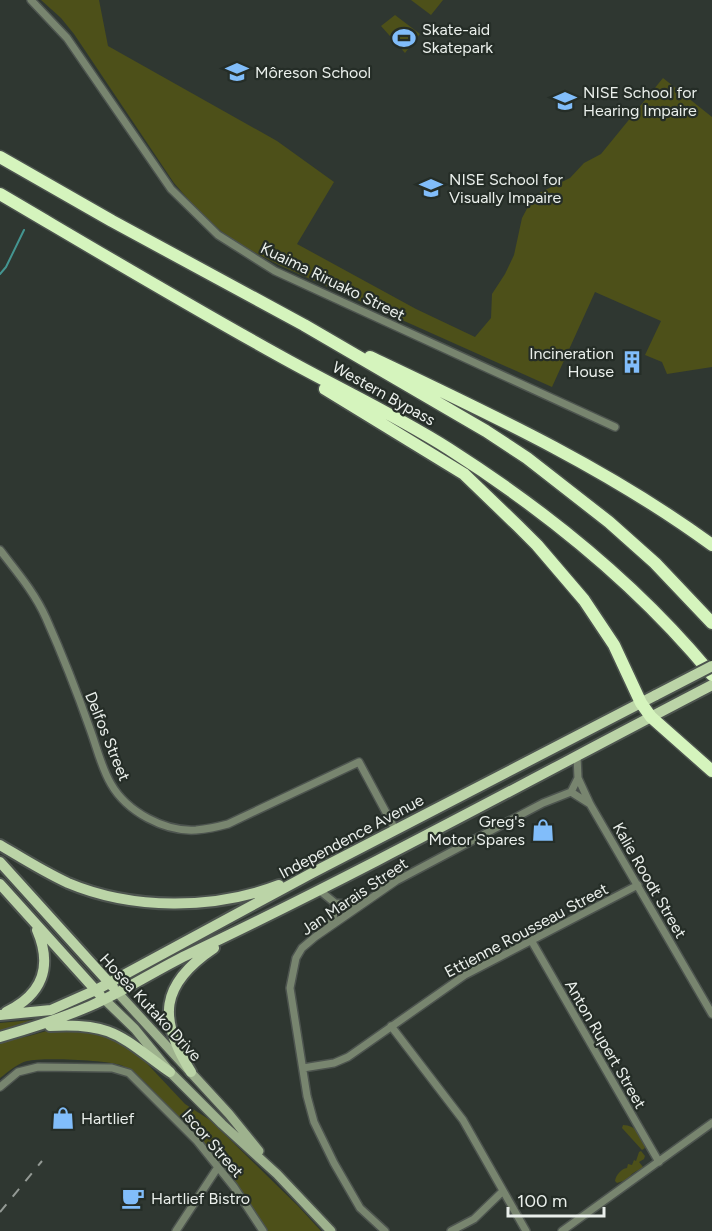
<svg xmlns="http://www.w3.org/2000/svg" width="712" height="1231" font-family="Figtree,sans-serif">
<rect width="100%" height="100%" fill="#2f3731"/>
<!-- green -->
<path fill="#4d5019" d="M41 0H99L108 46 277 141 334 182 297 244 416 309 475 337 491 318 492 294 505 274 514 255 522 218 530 203 537 194 570 178 584 163 601 154 663 78 712 117V367L667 374 662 362 645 355 661 321 595 292 552 387 281 266 246 248 221 231 200 213 174 183 74 34 61 18Z
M411 0H443L431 15Z
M395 15 420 34 405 53 381 26Z
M69 1010H71L0 1032V1023L32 1020Z
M50 1030H88L118 1039 138 1054 185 1104 210 1120 298 1206 321 1231H268L229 1172 147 1084C139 1077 131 1069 121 1065 106 1060 42 1057 27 1061 18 1063 8 1072 0 1078V1042L29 1036Z
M623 1125C636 1125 643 1137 645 1148L642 1150 622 1128Z
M641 1151 645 1156 644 1159 639 1162 643 1167 642 1168C637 1171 630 1173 629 1179L617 1183 615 1181C616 1175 621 1169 627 1168L628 1164 632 1165 634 1160 636 1161 639 1152Z"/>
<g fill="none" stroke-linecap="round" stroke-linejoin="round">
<!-- stream -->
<path stroke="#449591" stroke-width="2" d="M0 274 6 267 24 230"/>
<!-- street casing -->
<g stroke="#4d544f" stroke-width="10">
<path id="street" d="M31 0 67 38 171 189 218 235 275 271 615 427
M0 550C17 572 35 593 46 618 62 654 77 692 90 729 97 748 101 767 111 784 127 812 165 832 196 830 207 829 217 827 228 824L359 762 395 829
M577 756 578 778 590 804 712 1014
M571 792 590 804
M319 890 335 903 359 905
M329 925 333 919 335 903
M531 940 659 1162
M391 1026 463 1120 526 1231
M303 1068 334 1063 348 1057 465 975 638 885
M0 1087 18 1072 38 1067 112 1068 129 1073 197 1141 234 1187 263 1231
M176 1231 218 1167
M385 1231 360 1208 334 1163 314 1122 307 1096 290 988 296 958 302 948 315 937 396 881 543 803 571 792 578 778
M451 1231 474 1219 503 1191
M562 1231 712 1123"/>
</g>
<!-- secondary casing -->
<g stroke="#4d544f" stroke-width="12">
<path id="secondary" d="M117 992 229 1114 259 1151
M104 999 135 1029 170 1072 222 1124 277 1174 331 1231"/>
</g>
<!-- primary casing -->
<g stroke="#4d544f" stroke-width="14">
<path id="primary" d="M0 845C22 858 44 872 68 883 132 910 214 910 279 885
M0 862 113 987
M0 884 100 995
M6 1012C42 995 53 967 37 930
M0 1015 51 1010 96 990 312 873 656 695
M50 1026C114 1022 122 1038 170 1072
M0 1037C31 1028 60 1019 90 1006 123 992 154 971 187 955 364 871 537 776 712 685
M191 1072C158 1019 159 985 214 948"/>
</g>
<!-- highway casing -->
<g stroke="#4d544f" stroke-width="15">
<path id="highway" d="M0 157 112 221 304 325 486 431 527 458 609 522 655 563 712 623
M0 194C92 248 184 303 278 355 335 387 394 414 449 449 546 511 638 585 712 675
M370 357C488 413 607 468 712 545
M325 389 464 474 518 526 537 545 584 600 614 645 641 703 651 717 712 771"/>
</g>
<!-- street -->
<use href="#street" stroke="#78856f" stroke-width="7"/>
<!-- secondary -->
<use href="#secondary" stroke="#9eb28e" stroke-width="9"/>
<!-- primary -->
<use href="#primary" stroke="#bbd4a7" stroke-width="10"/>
<!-- highway -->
<use href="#highway" stroke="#d5f4bd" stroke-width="12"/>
<!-- rail -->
<path stroke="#949a95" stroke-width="2" stroke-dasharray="10 10" stroke-linecap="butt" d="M0 1212 42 1161"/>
<!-- primary-bridge casing -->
<g stroke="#4d544f" stroke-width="14" stroke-linecap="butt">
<path id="primary-bridge" d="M656 695 712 666"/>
</g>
<!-- primary-bridge -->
<use href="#primary-bridge" stroke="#bbd4a7" stroke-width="10"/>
</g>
<!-- icons -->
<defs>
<g id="stadium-bare" transform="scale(1.8)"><path d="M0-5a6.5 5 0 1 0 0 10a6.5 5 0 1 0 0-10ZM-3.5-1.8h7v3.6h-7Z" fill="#81bdfa" stroke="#252d27" stroke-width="2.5" paint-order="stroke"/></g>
<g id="school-bare" transform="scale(1.8)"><path d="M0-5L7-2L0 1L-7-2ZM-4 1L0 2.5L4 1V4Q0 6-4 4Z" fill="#81bdfa" stroke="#252d27" stroke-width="2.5" paint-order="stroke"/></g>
<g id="building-bare" transform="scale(1.8)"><path d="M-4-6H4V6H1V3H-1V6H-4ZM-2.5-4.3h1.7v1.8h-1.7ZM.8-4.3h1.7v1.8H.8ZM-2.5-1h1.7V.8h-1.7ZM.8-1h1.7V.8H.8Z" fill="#81bdfa" stroke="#252d27" stroke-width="2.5" paint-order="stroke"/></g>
<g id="shop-bare" transform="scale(1.8)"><path d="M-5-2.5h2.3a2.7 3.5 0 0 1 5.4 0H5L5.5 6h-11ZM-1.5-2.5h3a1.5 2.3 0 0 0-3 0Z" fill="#81bdfa" stroke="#252d27" stroke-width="2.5" paint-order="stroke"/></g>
<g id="cafe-bare" transform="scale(1.8)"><path d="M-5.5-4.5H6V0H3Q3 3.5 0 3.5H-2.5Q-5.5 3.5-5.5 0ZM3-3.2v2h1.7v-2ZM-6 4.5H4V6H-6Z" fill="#81bdfa" stroke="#252d27" stroke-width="2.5" paint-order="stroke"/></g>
</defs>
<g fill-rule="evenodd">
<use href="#stadium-bare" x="404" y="38"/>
<use href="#school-bare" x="237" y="72"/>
<use href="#school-bare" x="565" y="101"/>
<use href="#school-bare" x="431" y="188"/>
<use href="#building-bare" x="632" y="362"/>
<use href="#shop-bare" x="543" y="830"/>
<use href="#shop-bare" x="63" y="1118"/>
<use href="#cafe-bare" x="133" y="1198"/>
</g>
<g text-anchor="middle" stroke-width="4.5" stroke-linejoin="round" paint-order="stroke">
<!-- poi labels -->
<g font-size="16" fill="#eaefeb" stroke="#252d27" text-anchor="start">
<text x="422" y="35">Skate-aid<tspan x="422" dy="18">Skatepark</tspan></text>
<text x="255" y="78">Môreson School</text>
<text x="583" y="98">NISE School for<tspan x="583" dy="18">Hearing Impaire</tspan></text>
<text x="449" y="185">NISE School for<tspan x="449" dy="18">Visually Impaire</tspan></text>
<text x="614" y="359" text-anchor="end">Incineration<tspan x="614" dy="18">House</tspan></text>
<text x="525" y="827" text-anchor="end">Greg's<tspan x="525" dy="18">Motor Spares</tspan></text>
<text x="81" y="1124">Hartlief</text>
<text x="151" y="1204">Hartlief Bistro</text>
</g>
<!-- street labels -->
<g font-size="16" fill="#eaefeb" stroke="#252d27">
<text transform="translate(333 281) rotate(26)" y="6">Kuaima Riruako Street</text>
<text transform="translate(384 393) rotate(29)" y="6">Western Bypass</text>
<text transform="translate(108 736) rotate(68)" y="6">Delfos Street</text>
<text transform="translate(351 836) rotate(-28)" y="6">Independence Avenue</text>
<text transform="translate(650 880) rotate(60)" y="6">Kalie Roodt Street</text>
<text transform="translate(354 896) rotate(-34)" y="6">Jan Marais Street</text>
<text transform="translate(526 930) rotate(-28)" y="6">Ettienne Rousseau Street</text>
<text transform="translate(151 1007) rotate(47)" y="6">Hosea Kutako Drive</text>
<text transform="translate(606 1044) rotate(60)" y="6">Anton Rupert Street</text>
<text transform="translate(213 1143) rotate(49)" y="6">Iscor Street</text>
</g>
</g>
<!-- scale -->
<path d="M508 1207v9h96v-9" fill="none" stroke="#eaefeb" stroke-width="3"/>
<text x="517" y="1207" font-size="18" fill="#eaefeb" stroke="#252d27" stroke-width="4.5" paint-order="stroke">100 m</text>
</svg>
